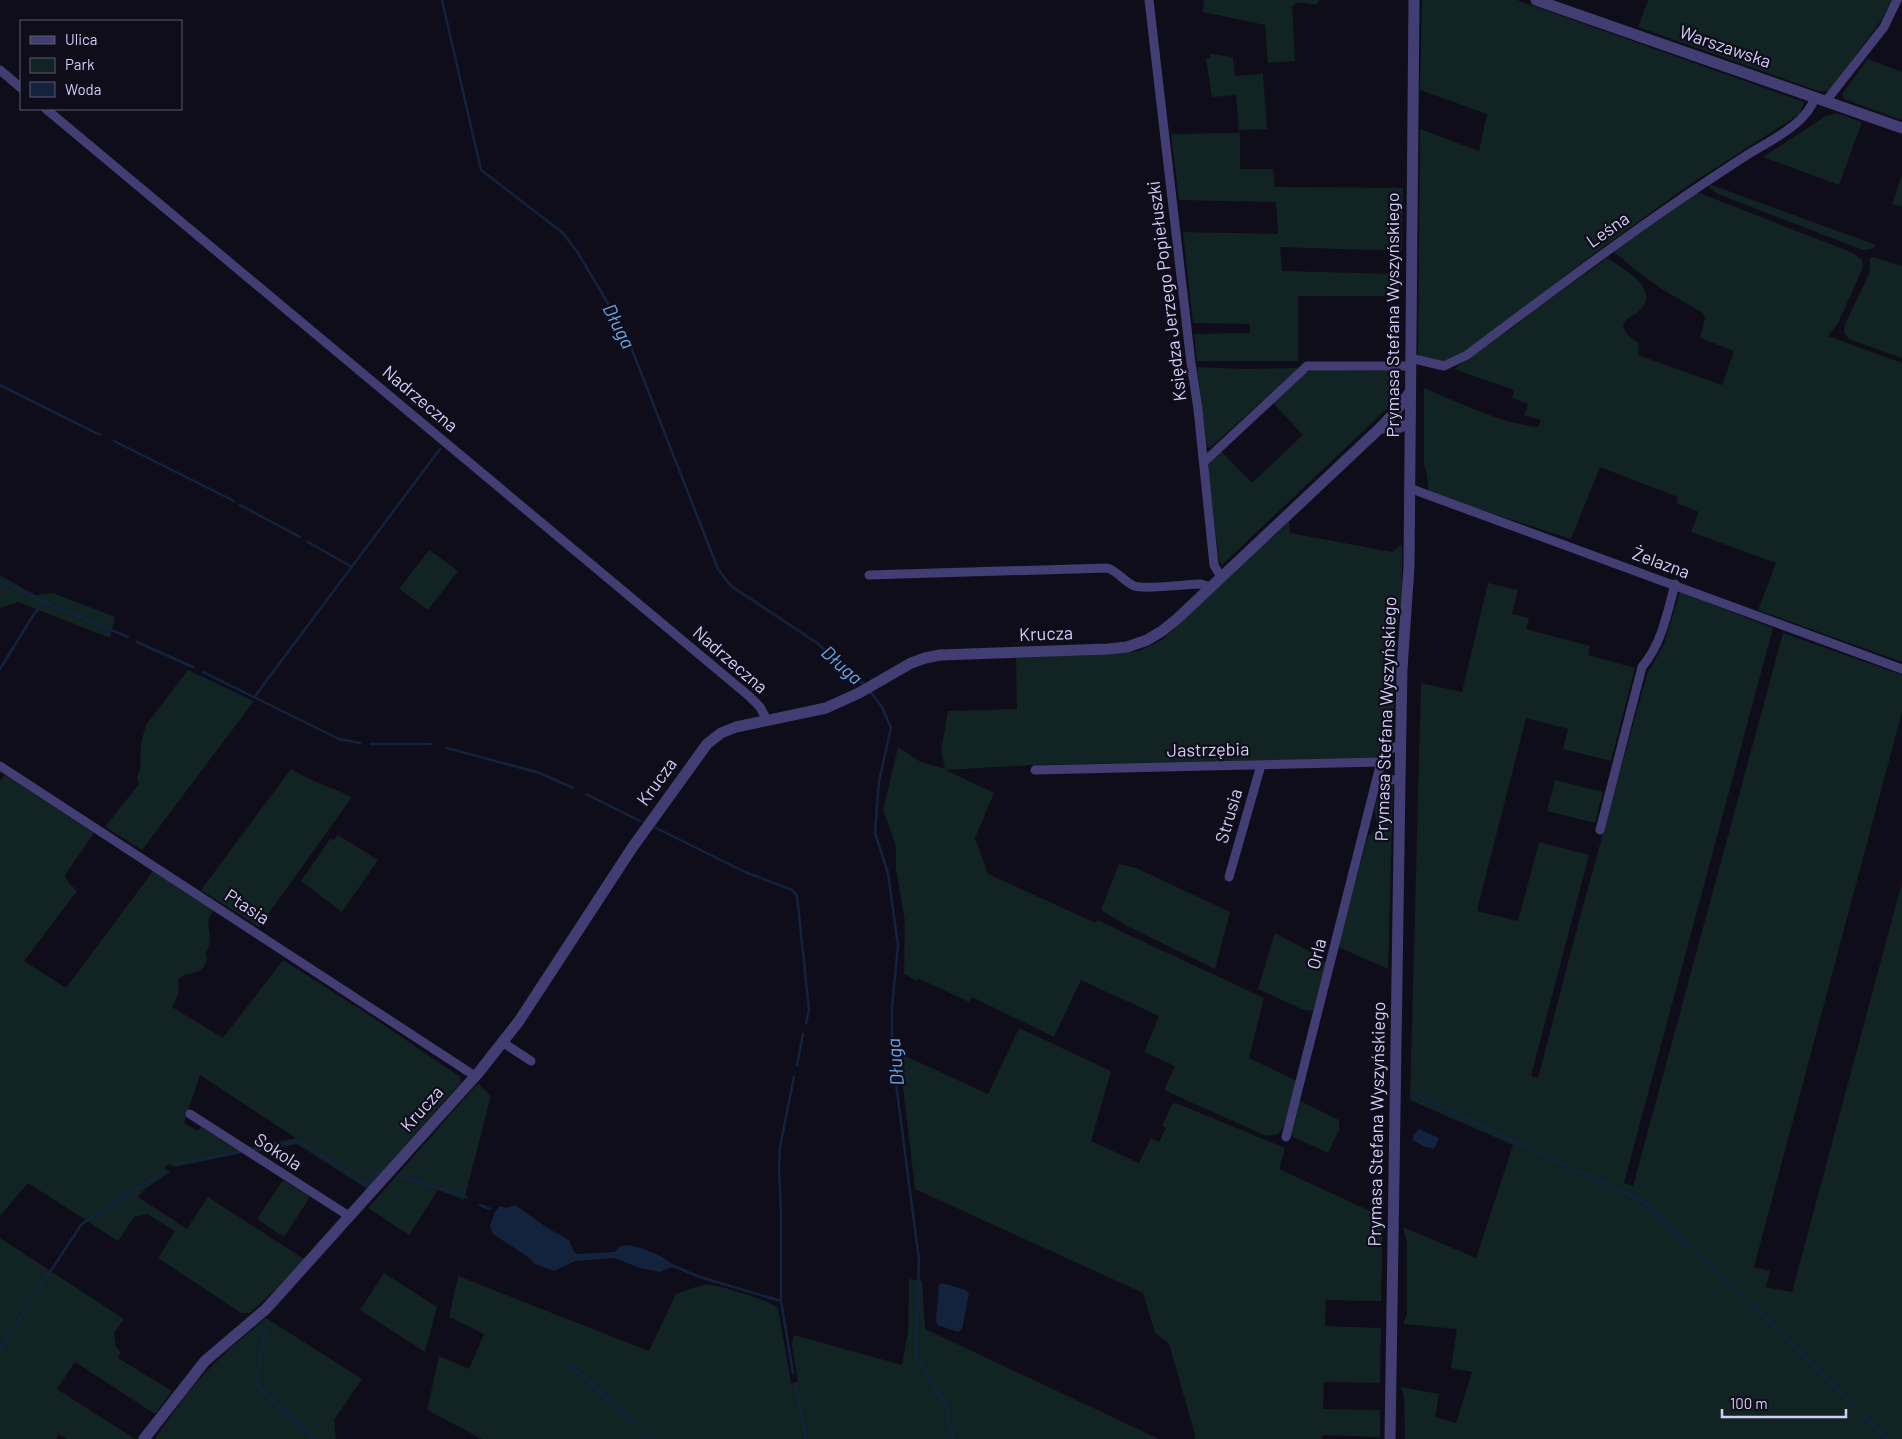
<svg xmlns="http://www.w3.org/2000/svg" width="1902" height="1439" font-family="Barlow,sans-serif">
<rect width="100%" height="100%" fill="#100d1a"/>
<!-- green -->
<path fill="#112323" d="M1204 0H1319L1317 5 1297 2 1292 7 1295 61 1268 63 1265 25 1203 12Z
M1422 0H1517L1804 102 1800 114 1689 185 1595 253 1488 335 1455 358 1443 364 1418 355 1420 129 1479 151 1487 114 1420 90Z
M1648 0H1892L1880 22 1830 90 1821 92 1638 27Z
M1210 54 1233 57 1235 76 1263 74 1267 129 1239 130 1236 95 1212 97 1206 59 1210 58Z
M1868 59 1902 72V120L1844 99 1842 94Z
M1837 113 1862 122 1839 185 1763 157 1826 116Z
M1240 133V169H1273L1275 187 1403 188 1402 251 1280 247 1282 271 1399 274V296H1298V361H1197L1194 334 1250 333V324L1193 323 1183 232 1278 234 1276 202 1179 200 1171 134Z
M1902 175V207L1892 204Z
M1709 184 1876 245 1872 249 1863 250 1718 194 1710 188Z
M1697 192 1853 253 1862 260 1863 267 1860 274 1838 323 1828 336 1902 363V662L1758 610 1776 563 1691 532 1699 512 1676 503 1678 497 1600 467 1571 539 1429 493C1427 482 1428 474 1424 465V388C1461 403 1498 423 1538 427L1541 420 1524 415 1528 404 1512 398 1514 390 1454 369 1484 346 1511 329 1528 315 1607 258C1622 268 1663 289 1639 311 1633 317 1625 317 1623 326L1627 334 1639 344 1638 355 1722 385 1734 351 1700 338 1705 319 1703 313 1660 288 1642 275 1614 252Z
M1873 257 1902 266V358L1849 339 1844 332 1845 324 1870 272V258Z
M1197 367 1243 369 1298 368 1210 448 1207 446Z
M1313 370 1392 371 1401 380 1400 391 1397 399 1222 565 1219 561 1208 467 1210 462 1221 451 1252 483 1303 435 1273 403 1303 374Z
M1289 522 1290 533 1392 552 1402 544V603L1397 624 1393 731 1377 758 1033 765 946 770 994 793 975 838 988 874 1096 923 1097 920 1264 998 1249 1058 1297 1081 1284 1126 1278 1134 1266 1136 1164 1090 1175 1066 1144 1052 1159 1016 1081 980 1054 1037 972 997 969 1002 918 978 917 981 904 974 905 922 896 869V846L883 810 898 747 921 762 945 769 941 750 948 711 1017 709 1016 657 1139 651 1162 640Z
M429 550 458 571 428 610 399 589Z
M0 575 35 595 53 593 115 617 110 638 18 602 0 608Z
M1488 583 1518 590 1512 614 1529 618 1526 629 1590 646 1588 655 1635 668 1611 761 1563 749 1568 729 1526 718 1477 911 1518 921 1539 842 1589 855 1531 1076 1538 1078 1580 917 1647 674 1664 644 1680 592 1773 628 1624 1183 1633 1186 1783 633 1902 675V712L1754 1267 1770 1271 1766 1287 1792 1292 1902 882V1439H1405L1404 1397 1401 1387 1439 1394 1435 1417 1456 1423 1472 1372 1451 1368 1457 1329 1403 1324 1407 1314V1243L1403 1227 1476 1258 1513 1145 1410 1100 1421 683 1462 692Z
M188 670 254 701 142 850 105 827 139 784 137 777 140 768 141 743 146 725Z
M291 769C310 781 331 787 352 797L259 927 201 890Z
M5 775 94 833 65 875 68 882 77 891 24 961 66 988 153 871 214 910C200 926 218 935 205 953L207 957C204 978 188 969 178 980L179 993 172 1007 223 1038 283 960 371 1016 460 1077 461 1082 367 1189 297 1144 258 1152 251 1147 296 1138 200 1075 184 1123 198 1131 201 1127 242 1153 175 1167 169 1164 164 1168 170 1172 145 1189 138 1197 187 1229 208 1197 304 1259 277 1288 250 1313H241L158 1258 175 1231 147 1214 134 1217 118 1241 28 1183 0 1216V781Z
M1555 780 1603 792 1595 823 1547 811Z
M1388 783H1393L1388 969 1338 947 1368 836C1385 823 1374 823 1375 808 1376 799 1381 789 1388 783Z
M338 835 378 860 342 912 301 881 330 839 334 840Z
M1119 864 1136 868 1230 912 1215 969 1127 926 1101 910Z
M1275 933 1318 956 1326 963 1313 1011 1304 1010 1258 989Z
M1019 1028 1111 1071 1091 1141 1139 1163 1151 1138 1159 1142 1166 1128 1162 1126 1172 1104 1176 1103 1285 1148 1279 1169 1383 1217 1381 1301 1326 1300 1325 1326 1381 1328 1380 1383 1324 1382 1323 1409 1380 1410V1437L1323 1435 1322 1439H1195L1194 1431 1170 1347 1167 1342 1155 1333 1143 1293 915 1189 900 1062 903 1055 988 1094Z
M478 1083 491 1096 464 1200 438 1190 409 1235 368 1208Z
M1298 1100 1339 1120V1130L1328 1153 1289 1135Z
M283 1180 310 1197 284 1237 257 1219Z
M0 1238 124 1319 114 1333 116 1347 121 1352 118 1358 172 1391 155 1414 75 1362 57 1389 135 1439H67L59 1434 56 1439H0Z
M384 1273 437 1307 425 1352 360 1310Z
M458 1276 649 1351 676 1294C685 1291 694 1287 703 1285 715 1283 768 1300 778 1308L791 1383 798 1382 792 1345 794 1335 902 1365 908 1332 909 1279 922 1281 925 1329 1159 1439H482L427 1410 439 1356 469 1369 484 1334 449 1317Z
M266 1318 362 1379 334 1420 336 1439H156V1437C167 1421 178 1405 190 1390 212 1363 239 1340 266 1318Z"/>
<!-- water -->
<path fill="#13233e" d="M1419 1129 1439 1138 1434 1149 1423 1146 1413 1140V1136Z
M515 1205 549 1229 569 1240 574 1252 577 1254 615 1252C615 1251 620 1247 621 1246 632 1242 667 1257 674 1266L660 1272 640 1268 614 1258 575 1261 554 1271 535 1264 528 1257 493 1234 490 1226 495 1212 500 1206 506 1208Z
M942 1283 966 1290 969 1294 962 1329 958 1332 938 1325 936 1321 939 1285Z"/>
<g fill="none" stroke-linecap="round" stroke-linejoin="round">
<!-- stream -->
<path stroke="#13233e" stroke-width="2.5" d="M442 0 481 170 563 233 578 253 625 332 718 569 731 586 817 643 866 686
M0 385 100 435
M114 441 234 501
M240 505 300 537
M308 542 352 567
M0 581 44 602 128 637
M137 642 193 667
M0 669 34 614 44 602
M203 672 339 739 360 743
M869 690 882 707 891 728 879 781 875 833 888 873 898 946 892 1007V1053L919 1260 916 1355 946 1406 953 1439
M255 696 440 449
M371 744H431
M447 748 540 773 573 788
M586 794 640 821
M656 828 745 872 792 890 797 896 809 1010 806 1023
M797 1065 803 1034
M1414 1094 1644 1202 1745 1299
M256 1149 299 1141 367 1185 382 1167
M177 1164 240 1152
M399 1175 466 1197
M480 1205 490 1209
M671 1265 700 1277 781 1301
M36 1293 81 1225 93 1216 165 1171
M1749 1303 1777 1329
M265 1331 257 1381 261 1390 310 1434 312 1439
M1785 1337 1853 1405
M0 1349 31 1301
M570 1365 637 1425
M793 1373 781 1301V1211L779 1170 780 1147 794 1077
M796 1385 806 1439
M1862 1413 1888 1439
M645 1433 652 1439"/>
<!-- minor -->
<path stroke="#423e73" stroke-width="9" d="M1149 0 1191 363 1198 409 1214 565 1221 577
M0 70 21 88
M1826 101 1884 27 1897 0
M46 109 749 696 760 707 767 720
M1410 358 1444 366 1467 355C1558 287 1649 218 1744 157 1767 142 1807 125 1815 97
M1204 462 1307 366H1410
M1409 488 1902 669
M869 575 1107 568C1118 571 1123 581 1134 586 1145 590 1187 584 1201 584L1210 587
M0 766 475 1076
M1035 770 1381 762
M1377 779 1400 780
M1600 830 1642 667C1662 643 1667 614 1675 584
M1229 877 1261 765
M502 1042 531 1061
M190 1114 349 1216
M1286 1137 1381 762 1389 750 1401 744"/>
<!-- tertiary -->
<path stroke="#423e73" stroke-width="11" d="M1536 0 1902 128
M1380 428H1398L1410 423
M144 1439 205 1361 266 1309 479 1072 519 1021 632 848 707 744 721 733 736 727 826 708 859 693 911 663 925 658 940 655 1108 649 1127 647 1147 640 1162 631 1177 619 1380 428 1396 411 1410 392
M1390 1439 1400 780 1402 668 1409 567 1414 0"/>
</g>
<g text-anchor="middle" stroke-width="4.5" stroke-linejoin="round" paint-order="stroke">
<!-- street labels -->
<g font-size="18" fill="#d4cdf8" stroke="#100d1a">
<text transform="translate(1725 47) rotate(19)" y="6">Warszawska</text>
<text transform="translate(1608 230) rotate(-35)" y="6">Leśna</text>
<text transform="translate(1167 291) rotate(-97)" y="6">Księdza Jerzego Popiełuszki</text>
<text transform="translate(1393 315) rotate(-90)" y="6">Prymasa Stefana Wyszyńskiego</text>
<text transform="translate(420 399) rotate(40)" y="6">Nadrzeczna</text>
<text transform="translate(1661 563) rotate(20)" y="6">Żelazna</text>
<text transform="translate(1046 634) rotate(-2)" y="6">Krucza</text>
<text transform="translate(730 660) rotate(41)" y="6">Nadrzeczna</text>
<text transform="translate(1386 719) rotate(-88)" y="6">Prymasa Stefana Wyszyńskiego</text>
<text transform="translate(1208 750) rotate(-1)" y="6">Jastrzębia</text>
<text transform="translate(657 782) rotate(-54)" y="6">Krucza</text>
<text transform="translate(1229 816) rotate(-74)" y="6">Strusia</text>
<text transform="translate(247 907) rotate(33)" y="6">Ptasia</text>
<text transform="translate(1317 954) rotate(-76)" y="6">Orla</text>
<text transform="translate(422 1109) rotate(-48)" y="6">Krucza</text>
<text transform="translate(1377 1124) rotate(-89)" y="6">Prymasa Stefana Wyszyńskiego</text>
<text transform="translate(278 1152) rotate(33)" y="6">Sokola</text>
</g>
<!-- water labels -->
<g font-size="19" font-style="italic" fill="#69a9eb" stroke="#100d1a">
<text transform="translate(619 326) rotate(63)" y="7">Długa</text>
<text transform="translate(842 665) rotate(42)" y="7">Długa</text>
<text transform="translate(895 1062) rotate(-95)" y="7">Długa</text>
</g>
</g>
<!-- legend -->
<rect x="20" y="20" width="162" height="90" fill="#100d1a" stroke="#5e5a73"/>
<rect x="30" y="36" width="25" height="8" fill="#423e73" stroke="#5e5a73"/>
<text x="65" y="45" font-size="15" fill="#d4cdf8">Ulica</text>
<rect x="30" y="58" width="25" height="15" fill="#112323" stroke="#5e5a73"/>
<text x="65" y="70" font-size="15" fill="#d4cdf8">Park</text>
<rect x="30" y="82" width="25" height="15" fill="#13233e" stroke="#5e5a73"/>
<text x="65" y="95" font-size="15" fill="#d4cdf8">Woda</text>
<!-- scale -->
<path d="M1722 1409v8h124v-8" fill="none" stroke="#d4cdf8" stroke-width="2.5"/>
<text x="1730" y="1409" font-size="15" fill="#d4cdf8" stroke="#100d1a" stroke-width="4" paint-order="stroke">100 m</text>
</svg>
